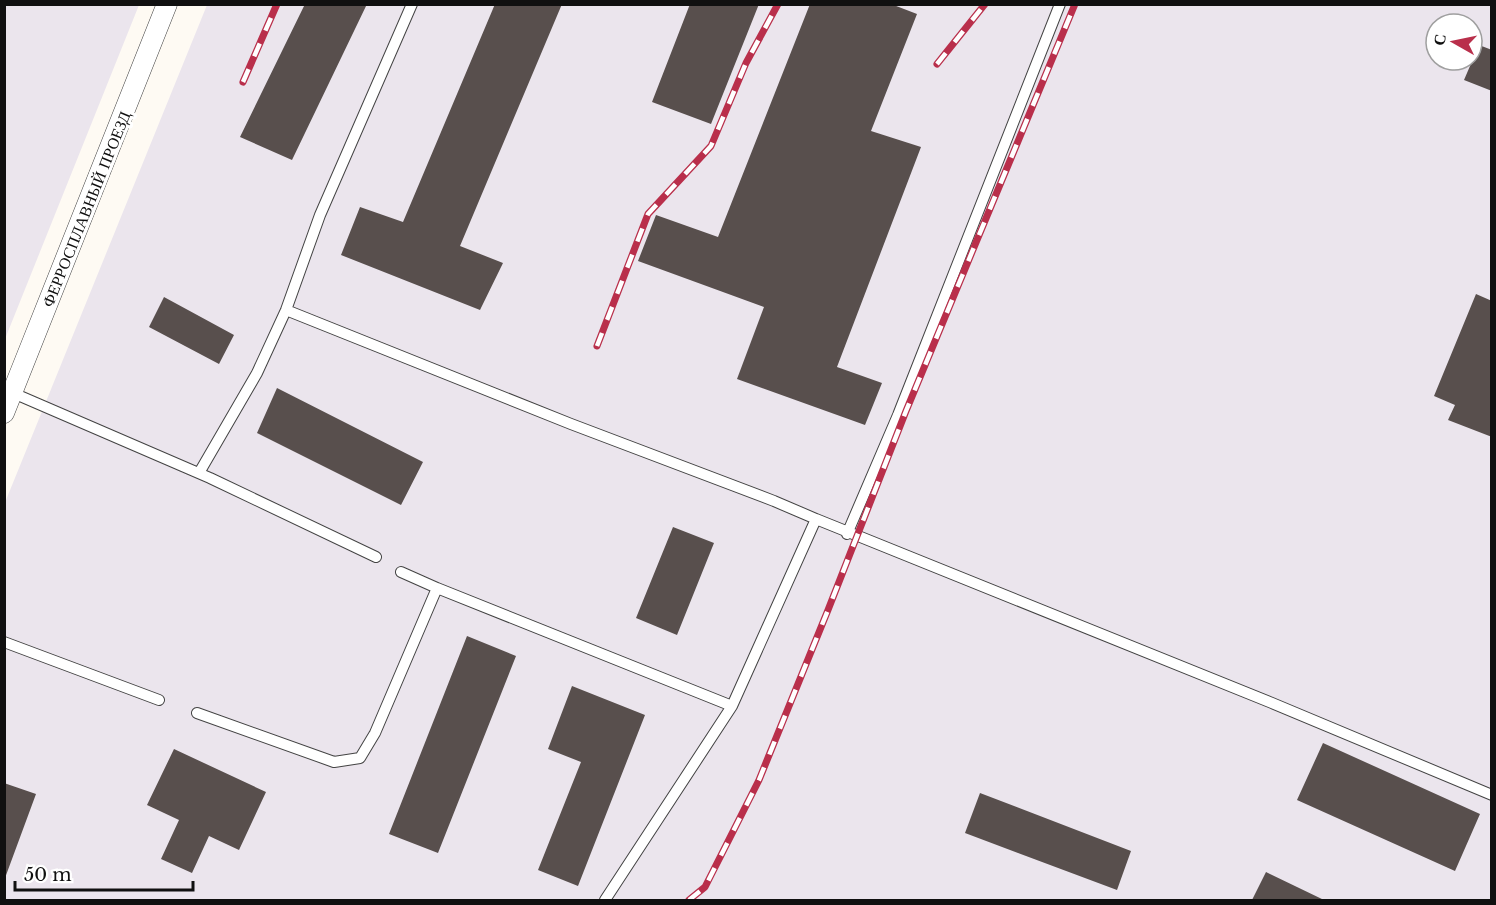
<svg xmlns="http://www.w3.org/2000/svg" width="1496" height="905" font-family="'Libre Baskerville',serif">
<rect width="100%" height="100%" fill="#fefaf3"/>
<!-- industrial -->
<path fill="#ebe5ed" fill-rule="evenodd" d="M5 4 139 5 5 339 4 5Z
M207 5H1491V900H5L4 505ZM1436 24H1472V60H1436Z"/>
<!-- building -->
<path fill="#584f4d" d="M305 4H367L292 160 240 137Z
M495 4H562L460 246 503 263 480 310 341 255 360 207 403 222Z
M690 4H759L711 124 652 102Z
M810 4H891L917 14 871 131 921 147 837 367 882 383 865 425 737 379 764 307 638 261 656 215 718 237Z
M1479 45 1492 50V91L1464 80Z
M1476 294 1492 301V437L1448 420 1455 405 1434 396Z
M164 297 234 335 219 364 149 327Z
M277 388 423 462 401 505 257 433Z
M673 527 714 543 677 635 636 618Z
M467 636 516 656 438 853 389 834Z
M572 686 645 715 578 886 538 870 581 762 548 749Z
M1323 743 1480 814 1455 871 1297 800Z
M174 749 266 792 239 850 209 836 192 873 161 859 179 820 147 805Z
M4 783 36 794 5 878H4Z
M980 793 1131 851 1117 890 965 833Z
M1266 872 1324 900H1252Z"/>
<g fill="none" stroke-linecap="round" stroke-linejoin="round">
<!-- service casing -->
<g stroke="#434343" stroke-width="12">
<path id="service" d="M286 310 571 424 774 501 816 519
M13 393 210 478 376 557
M199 473 257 373 286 310 320 215 412 4
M847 534 898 415 1060 4
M437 588 732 706 816 519 1272 703 1492 795
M4 642 159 700
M197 713 334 762 360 758 375 733 437 588 401 572
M605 900 732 706"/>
</g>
<!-- minor casing -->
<g stroke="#434343" stroke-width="21">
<path id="minor" d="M4 413 167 4"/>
</g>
<!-- service -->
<use href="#service" stroke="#fff" stroke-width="10"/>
<!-- minor -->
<use href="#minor" stroke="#fff" stroke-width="20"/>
<!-- rail casing -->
<g stroke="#b92f4b" stroke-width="7">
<path id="rail" d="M937 64 985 4
M243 82 277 4
M597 346 648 214 711 146 746 63 778 4
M689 900 705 887 759 780 828 610 906 411 1075 4"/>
</g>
<!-- rail -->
<use href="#rail" stroke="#fff" stroke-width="4.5" stroke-dasharray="14" stroke-linecap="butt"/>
</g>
<g text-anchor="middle" stroke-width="6" stroke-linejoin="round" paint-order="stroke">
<!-- street labels -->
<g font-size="16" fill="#101010" stroke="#fff">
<text transform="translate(86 209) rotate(-68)" y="6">ФЕРРОСПЛАВНЫЙ ПРОЕЗД</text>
</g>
</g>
<!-- border -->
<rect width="1496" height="905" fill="none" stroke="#101010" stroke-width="12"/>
<!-- north arrow -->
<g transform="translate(1454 42) rotate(279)"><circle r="28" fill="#ffffff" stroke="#9f9f9f" stroke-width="1.5"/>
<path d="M0-4.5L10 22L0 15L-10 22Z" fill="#b92f4b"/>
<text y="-9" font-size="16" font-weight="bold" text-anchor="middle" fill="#101010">С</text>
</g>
<!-- scale -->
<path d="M15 881v9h178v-9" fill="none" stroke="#101010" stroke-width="3"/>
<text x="24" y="881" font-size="18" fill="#101010" stroke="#ffffff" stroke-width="4.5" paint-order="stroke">50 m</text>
</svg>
